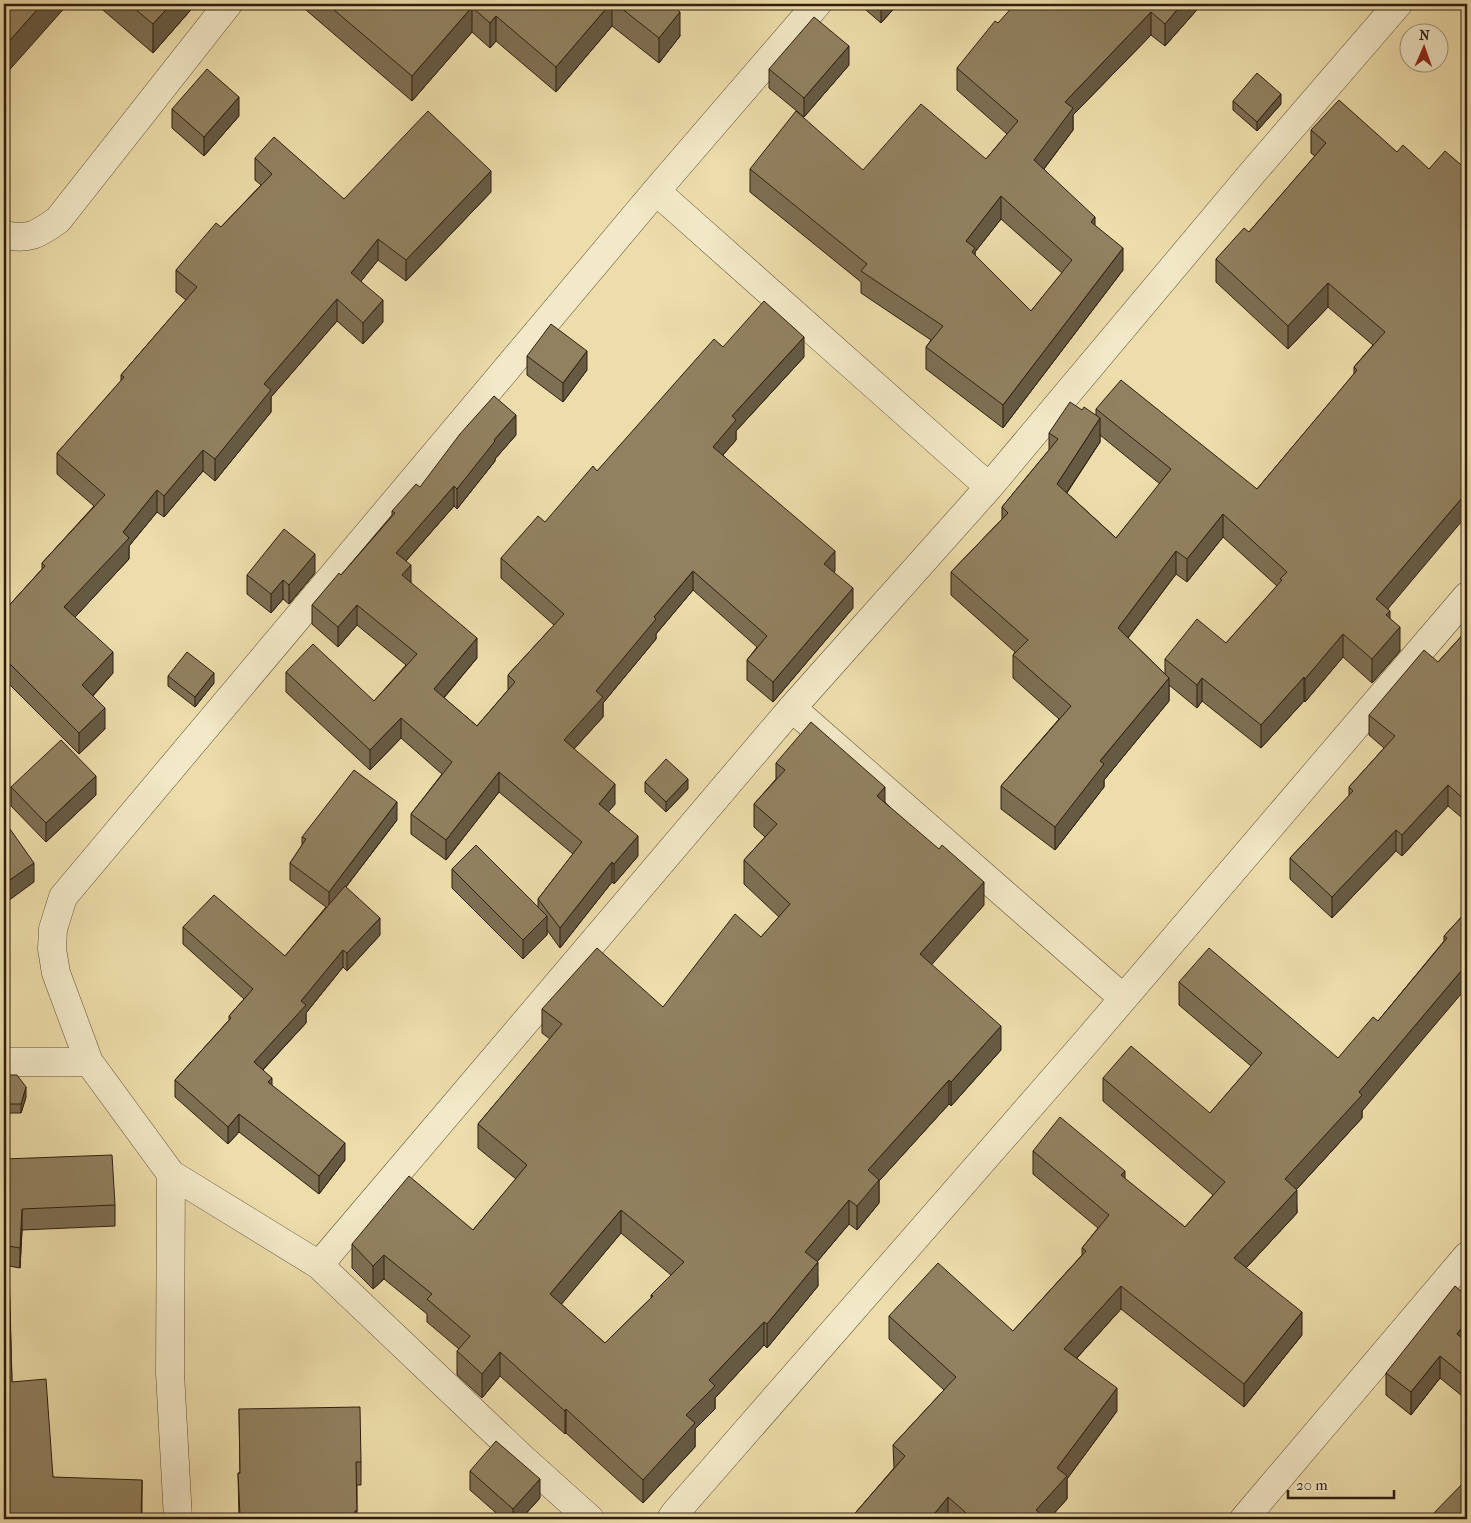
<svg xmlns="http://www.w3.org/2000/svg" width="1471" height="1523" font-family="'IM FELL French Canon',serif">
<rect width="100%" height="100%" fill="#ecddaa"/>
<filter id="stains"><feTurbulence type="fractalNoise" baseFrequency=".004" numOctaves="4"/><feColorMatrix values="0 0 0 0 .2 0 0 0 0 .09 0 0 0 0 .02 0 0 0 .5 -.17"/></filter>
<radialGradient id="worn" r=".72"><stop offset=".6" stop-color="#630" stop-opacity="0"/><stop offset="1" stop-color="#630" stop-opacity=".3"/></radialGradient>
<g fill="none" stroke-linecap="round" stroke-linejoin="round">
<!-- minor casing -->
<g stroke="#5e4e36" stroke-width="29">
<path id="minor" d="M656 191 989 487
M4 235C29 240 37 235 58 220L228 4
M792 708 1123 998
M4 1062H89
M171 1174 170 1373 178 1519
M319 1265 792 708 989 487 1254 171 1398 4
M590 1519 521 1457 319 1265 171 1174 89 1062 56 973 52 949 53 929 63 897 656 191 817 4
M671 1519 675 1513 1087 1041 1467 596
M1244 1519 1467 1256"/>
</g>
<!-- minor -->
<use href="#minor" stroke="#f3e9c8" stroke-width="28"/>
</g>
<!-- wall -->
<path fill="#7d6f53" stroke="#2e1e0f" fill-rule="evenodd" d="M96 4H196L153 53Z
M306 4H670L680 36 659 63 612 26 556 92 496 41 490 48 472 32 412 101 306 10Z
M743 4H751L748 8Z
M859 4H898L881 23Z
M1202 4 1165 46 1151 35 1073 115V130L1044 169 1095 226 1123 270 1003 428 926 369V347L931 340 861 293V282L750 192V169L863 170 986 159 1007 134 957 90V68L998 23ZM1001 219 1062 273 1031 311 975 255V252Z
M849 65 804 117 769 88V69Z
M1233 101 1281 104 1257 131 1233 110Z
M172 109 239 116 204 156 172 128Z
M1311 130 1397 152 1388 609 1390 619 1400 651 1372 683 1343 657 1305 702 1304 701 1261 748 1202 701 1197 708 1169 685V701L1104 780V787L1055 850 1001 809V786L1059 719 1013 678V655L1015 652 951 595V572L1002 519V507L1049 450V433L1082 410 1096 416V409L1257 489 1354 374V367L1373 345 1328 307 1288 349 1216 282V259L1249 232 1315 156 1311 153ZM1100 435 1160 484 1116 538 1067 493 1100 442ZM1223 537 1277 586 1226 643 1165 659V674L1128 638 1176 574 1187 582Z
M255 158 344 199 491 192 406 281 378 260 361 281 383 322 363 344 337 321 271 397V412L215 481 203 471 164 517 157 512 129 546V559L75 617 113 673 93 696 105 729 79 754 4 679V611L42 569V563L94 506 57 474V453L121 381V375L186 300 176 292V270L221 227 261 185 255 180Z
M723 347 804 357 736 431V440L723 455 835 571 834 572 853 608 773 702 747 680V660L757 647 693 590 656 634V639L603 703V717L574 749 615 804 608 812 638 856 614 884 612 882 560 948 547 930V935L523 959 452 888V869L538 907V899L573 854 499 792 446 860 411 834V814L442 774 401 738 370 770 286 692V672L374 701 406 665 357 625 338 647 312 624V605L341 575 392 515V511L420 487 516 435 495 459V461L457 509 454 506 406 561 411 583 477 658 444 698 477 726 508 690V675L554 625 501 578V558L545 522Z
M527 356 587 370 563 402 527 375Z
M315 573 289 604 283 599 271 613 247 594V575Z
M1467 630V822L1448 806 1402 856 1396 851 1332 918 1290 879V858L1349 796V787L1384 748 1369 735V715L1438 662Z
M168 676 214 683 195 707 168 686Z
M776 763 885 802 984 905 931 964 1001 1050 951 1106 949 1104 879 1181V1203L857 1230 849 1224 817 1262 818 1286 767 1348 764 1345 715 1398V1409L695 1429V1447L643 1503 566 1433 565 1434 500 1376 482 1398 457 1375V1351L459 1349 427 1322V1314L384 1279 373 1289 352 1268V1244L473 1230 516 1179 478 1148V1124L550 1039 542 1033V1009L663 1007 761 937 779 917 744 884V860L765 837 754 827V804L776 779ZM621 1233 671 1275 651 1295V1298L605 1343 561 1304Z
M645 782 688 789 666 812 645 792Z
M11 787 96 795 46 842 11 806Z
M397 820 346 887 380 935 347 971 343 967 306 1013V1023L263 1070 272 1085 345 1160 319 1194 239 1132 228 1144 175 1097V1080L229 1020V1016L244 999 183 944V927L285 956 326 907 290 880V863L302 845V837Z
M1467 911 1362 1111V1118L1296 1190 1297 1213 1246 1268 1302 1335 1244 1407 1121 1309 1077 1358 1117 1411 1067 1479V1499L1049 1519H850L894 1468 893 1445 944 1390 889 1339V1316L1013 1331 1082 1255V1248L1098 1228 1033 1174V1151L1125 1179 1185 1227 1213 1195 1103 1101V1078L1210 1113 1251 1066 1179 1005V982L1338 1058 1378 1021 1444 941V936Z
M4 1075 26 1097 21 1113H4Z
M4 1159 115 1205V1226L22 1230 20 1268 9 1266 12 1382 53 1477 142 1500 4 1519Z
M1467 1296V1400L1440 1378 1411 1415 1386 1395V1373Z
M239 1409 361 1462V1485H357V1519H239L238 1473H240Z
M470 1471 540 1498 521 1519H503L470 1490Z"/>
<!-- shaded-wall -->
<path fill="#665a43" stroke="#2e1e0f" d="M42 4H68L4 76V47Z
M171 4H196L153 53V24Z
M610 4H612V26L556 92V67Z
M881 4H898L881 23Z
M1182 4H1202L1165 46V24Z
M472 7V32L412 101V76Z
M680 12V36L659 63V38Z
M1151 12V35L1073 115V130L1034 182V160L1065 102Z
M496 16V41L490 48V23Z
M849 46V65L804 117V98Z
M1281 94V104L1257 131V122Z
M239 97V116L204 156V137Z
M491 171V192L406 281V260Z
M1001 196V219L975 252V271L966 241Z
M1095 217V239L1091 222Z
M378 239V260L351 294V273Z
M1123 248V270L1003 428V405Z
M1328 283V307L1288 349V326Z
M337 299V321L271 397V412L215 481V459L264 384Z
M383 300V322L363 344V323Z
M804 337V357L736 431V440L713 466V447L732 416Z
M587 351V370L563 402V383Z
M516 415V435L495 459V461L457 509V489L494 440Z
M1100 418V442L1057 507V484Z
M203 450V471L164 517V496Z
M454 486V506L396 572V553Z
M157 490V512L129 546V559L64 629V607L123 532Z
M1467 492V515L1376 623V599Z
M1223 514V537L1187 582V559Z
M835 551V571L824 584V564Z
M1176 551V574L1118 651V628Z
M315 554V573L289 604V585Z
M411 565V585L402 575Z
M693 571V590L656 634V639L603 703V717L564 760V740L596 691 654 617Z
M283 580V599L271 613V594Z
M853 588V608L773 702V682Z
M357 605V625L338 647V627Z
M1390 611V634L1386 615Z
M1400 627V651L1372 683V659Z
M1343 634V657L1305 702V679Z
M477 638V658L434 709V689Z
M113 652V673L82 707V685Z
M214 673V683L195 707V697Z
M1304 677V701L1261 748V725Z
M1169 678V701L1104 780V787L1055 850V827L1100 761Z
M1202 678V701L1197 708V685Z
M105 708V729L79 754V733Z
M401 718V738L370 770V750Z
M499 772V792L446 860V840Z
M96 776V795L46 842V823Z
M688 779V789L666 812V802Z
M615 784V804L599 823V804Z
M1448 785V806L1402 856V835Z
M885 787V810L877 796Z
M397 802V820L329 909V892Z
M1396 830V851L1332 918V897Z
M638 836V856L614 884V864Z
M612 862V882L560 948V928Z
M34 863V882L4 904V884Z
M984 882V905L920 978V954Z
M547 916V935L523 959V940Z
M380 918V935L347 971V953Z
M343 950V967L306 1013V1023L254 1079V1062L301 1001Z
M1467 964V987L1362 1111V1118L1285 1202V1179Z
M1001 1026V1050L951 1106V1082Z
M272 1078V1095L268 1082Z
M949 1080V1104L879 1181V1203L857 1230V1206L868 1170Z
M26 1087V1097L21 1113V1104Z
M239 1114V1132L228 1144V1127Z
M345 1143V1160L319 1194V1176Z
M1125 1171V1194L1121 1175Z
M1297 1190V1213L1234 1281V1258Z
M849 1200V1224L805 1276V1252Z
M22 1209V1230L20 1268V1248Z
M621 1210V1233L550 1318V1294Z
M384 1255V1279L373 1289V1266Z
M818 1262V1286L767 1348V1324Z
M1121 1286V1309L1064 1372V1349Z
M1302 1312V1335L1244 1407V1384Z
M1467 1321V1344L1457 1334Z
M764 1322V1345L715 1398V1409L695 1429V1447L643 1503V1480L686 1415 709 1380Z
M500 1352V1376L482 1398V1374Z
M1440 1356V1378L1411 1415V1392Z
M1117 1388V1411L1067 1479V1499L1049 1519H1036V1510L1057 1468Z
M566 1409V1433L565 1434V1411Z
M540 1479V1498L521 1519H513V1509Z
M142 1480V1519H141Z
M948 1497V1519H930Z"/>
<!-- building -->
<path fill="#918160" stroke="#2e1e0f" fill-rule="evenodd" d="M4 4H42L4 47Z
M129 4H171L153 24Z
M327 4H610L556 67 496 16 490 23 472 7 412 76Z
M616 4H670L680 12 659 38Z
M1015 4H1182L1165 24 1151 12 1065 102 1073 108 1034 160 1095 217 1091 222 1123 248 1003 405 926 347 943 326 861 271 867 264 750 169 796 111 863 170 921 104 986 159 1018 121 957 68 995 21 998 23ZM1001 196 1072 260 1031 311 972 252 975 248 966 241Z
M814 17 849 46 804 98 769 69Z
M207 69 239 97 204 137 172 109Z
M1257 73 1281 94 1257 122 1233 101Z
M1339 100 1397 152 1403 145 1429 169 1445 151 1467 170V492L1376 599 1390 611 1386 615 1400 627 1372 659 1343 634 1305 679 1304 677 1261 725 1202 678 1197 685 1165 659 1197 619 1226 643 1282 580 1280 579 1287 572 1223 514 1187 559 1176 551 1118 628 1169 678 1100 761 1104 764 1055 827 1001 786 1071 706 1013 655 1028 640 951 572 1008 513 1002 507 1058 439 1049 433 1070 402 1082 410 1084 407 1100 418 1057 484 1116 538 1171 469 1096 409 1121 380 1257 489 1357 370 1354 367 1385 332 1328 283 1288 326 1216 259 1244 228 1249 232 1326 143 1311 130Z
M428 111 491 171 406 260 378 239 351 273 383 300 363 323 337 299 264 384 271 390 215 459 203 450 164 496 157 490 123 532 129 538 64 607 113 652 82 685 105 708 79 733 4 658V611L45 566 42 563 105 495 57 453 124 377 121 375 197 287 176 270 216 223 221 227 272 174 255 158 274 137 344 199Z
M764 301 804 337 732 416 736 420 713 447 835 551 824 564 853 588 773 682 747 660 767 636 693 571 654 617 656 619 596 691 603 697 564 740 615 784 599 804 638 836 614 864 612 862 560 928 538 899 582 842 499 772 446 840 411 814 452 762 401 718 370 750 286 672 313 644 374 701 417 654 357 605 338 627 312 605 339 573 341 575 395 513 392 511 416 484 420 487 460 434 494 396 516 415 494 440 495 441 457 489 454 486 396 553 411 565 402 575 477 638 434 689 477 726 515 682 508 675 564 614 501 558 538 516 545 522 593 466 597 471 714 339 723 347Z
M551 324 587 351 563 383 527 356Z
M284 529 315 554 289 585 283 580 271 594 247 575Z
M1467 630V802L1448 785 1402 835 1396 830 1332 897 1290 858 1353 791 1349 787 1395 736 1369 715 1424 650 1438 662Z
M187 652 214 673 195 697 168 676Z
M811 722 885 787 877 796 939 849 942 845 984 882 920 954 1001 1026 951 1082 949 1080 868 1170 879 1180 857 1206 849 1200 805 1252 818 1262 767 1324 764 1322 709 1380 715 1386 686 1415 695 1423 643 1480 566 1409 565 1411 500 1352 482 1374 457 1351 470 1336 427 1299 432 1294 384 1255 373 1266 352 1244 409 1176 473 1230 527 1165 478 1124 562 1024 542 1009 597 948 663 1007 735 914 761 937 790 904 744 860 777 824 754 804 785 770 776 763ZM621 1210 684 1262 651 1295 653 1296 605 1343 550 1294Z
M61 740 96 776 46 823 11 787Z
M666 759 688 779 666 802 645 782Z
M354 770 397 802 329 892 290 863 306 839 302 837Z
M10 829 34 863 4 884V833Z
M476 845 547 916 523 940 452 869Z
M345 886 380 918 347 953 343 950 301 1001 306 1005 254 1062 272 1078 268 1082 345 1143 319 1176 239 1114 228 1127 175 1080 231 1018 229 1016 253 989 183 927 214 895 285 956Z
M1467 911V964L1359 1092 1362 1095 1285 1179 1297 1190 1234 1258 1302 1312 1244 1384 1121 1286 1064 1349 1117 1388 1057 1468 1067 1476 1036 1510 1047 1519H973L948 1497 930 1519H850L905 1456 893 1445 956 1377 889 1316 938 1263 1013 1331 1086 1251 1082 1248 1109 1215 1033 1151 1060 1117 1125 1171 1121 1175 1185 1227 1225 1182 1103 1078 1131 1046 1210 1113 1262 1053 1179 982 1209 948 1338 1058 1373 1017 1378 1021 1447 938 1444 936Z
M4 1075H17L26 1087 21 1104H4Z
M112 1155 115 1205 22 1209 20 1248 8 1246 12 1382 46 1379 53 1477 142 1480 141 1519H4V1159Z
M1455 1286 1467 1296V1321L1457 1334 1467 1342V1378L1440 1356 1411 1392 1386 1373Z
M360 1407 361 1462H356L357 1511H355V1519H275V1515L240 1516 238 1473H240L239 1409Z
M496 1441 540 1479 513 1509 470 1471Z
M1467 1479V1519H1428Z"/>
<!-- margin -->
<rect width="1471" height="1523" fill="none" stroke="#ecddaa" stroke-width="20"/>
<rect x="5" y="5" width="1461" height="1513" fill="none" stroke="#2e1e0f" stroke-width="2.5"/>
<rect x="10" y="10" width="1451" height="1503" fill="none" stroke="#2e1e0f"/>
<!-- north arrow -->
<g transform="translate(1424 48) rotate(2)"><circle r="24" fill="#f3e9c8" stroke="#a4987e"/>
<path d="M0-4L9 19L0 12L-9 19Z" fill="#8f2418"/>
<text y="-8" font-size="14" font-weight="bold" text-anchor="middle" fill="#2e1e0f">N</text>
</g>
<!-- scale -->
<path d="M1288 1490v8h106v-8" fill="none" stroke="#2e1e0f" stroke-width="2.5"/>
<text x="1296" y="1490" font-size="15" fill="#2e1e0f" stroke="#f3e9c8" stroke-width="4" paint-order="stroke">20 m</text>
<rect width="100%" height="100%" filter="url(#stains)"/>
<rect width="100%" height="100%" fill="url(#worn)"/>
</svg>
